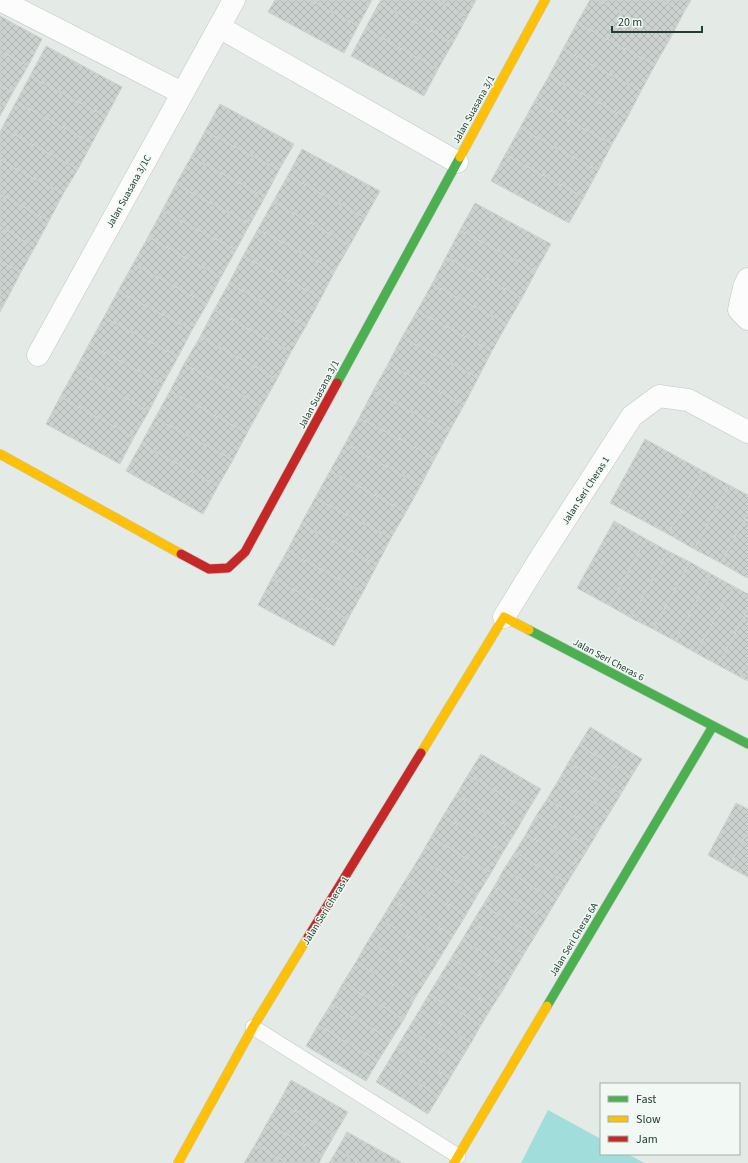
<svg xmlns="http://www.w3.org/2000/svg" width="748" height="1163" font-family="'Source Sans 3',sans-serif">
<defs>
<pattern id="building-cross-hatch" width="8" height="8" patternUnits="userSpaceOnUse"><rect width="8" height="8" fill="#cbd1ce"/><path d="M0 0l8 8M0 8l8-8" fill="none" stroke="#aeb4b1"/></pattern>
</defs>
<rect width="100%" height="100%" fill="#e4eae6"/>
<!-- water -->
<path fill="#a1ddda" d="M548 1110 601 1139V1154H628L644 1163H521Z"/>
<!-- building -->
<path fill="url(#building-cross-hatch)" stroke="#cdd3cf" d="M275 0H310L358 26 344 53 268 12Z
M310 0H372L358 26Z
M381 0H437L467 17 453 43 379 3Z
M437 0H476L467 17Z
M590 0H598L670 39 655 65 577 23Z
M598 0H661L684 12 670 39Z
M661 0H691L684 12Z
M379 3 453 43 438 69 365 29Z
M0 16 42 39 28 66 0 51Z
M577 23 655 65 641 91 563 49Z
M365 29 438 69 424 96 351 56Z
M46 46 122 87 106 117 30 76Z
M563 49 641 91 627 118 549 76Z
M0 51 28 66 13 92 0 85Z
M30 76 106 117 92 143 16 102Z
M549 76 627 118 612 144 534 102Z
M0 85 13 92 0 116Z
M16 102 92 143 78 169 2 128Z
M534 102 612 144 598 171 520 128Z
M220 104 294 144 279 170 205 131Z
M2 128 78 169 63 194 0 160V132Z
M520 128 598 171 584 197 505 155Z
M205 131 279 170 265 197 191 157Z
M302 149 380 191 365 218 288 175Z
M505 155 584 197 569 223 491 181Z
M191 157 265 197 250 224 176 184Z
M0 160 63 194 49 221 0 194Z
M288 175 365 218 350 245 273 202Z
M176 184 250 224 236 250 162 211Z
M0 194 49 221 35 247 0 227Z
M273 202 350 245 335 271 258 229Z
M475 203 551 244 536 271 460 230Z
M162 211 236 250 221 277 148 237Z
M0 227 35 247 21 272 0 261Z
M258 229 335 271 321 298 243 256Z
M460 230 536 271 522 298 446 257Z
M148 237 221 277 207 304 133 264Z
M243 256 321 298 306 326 229 283Z
M446 257 522 298 507 324 432 284Z
M0 261 21 272 7 299 0 295Z
M133 264 207 304 192 330 118 291Z
M229 283 306 326 291 352 214 310Z
M432 284 507 324 492 351 417 311Z
M118 291 192 330 178 357 104 317Z
M0 295 7 299 0 312Z
M214 310 291 352 277 379 200 337Z
M417 311 492 351 478 378 402 337Z
M104 317 178 357 163 384 89 344Z
M200 337 277 379 262 406 184 364Z
M402 337 478 378 464 405 388 364Z
M89 344 163 384 149 411 75 370Z
M184 364 262 406 247 433 170 391Z
M388 364 464 405 449 432 373 391Z
M75 370 149 411 134 437 60 397Z
M170 391 247 433 233 460 155 418Z
M373 391 449 432 435 458 359 418Z
M60 397 134 437 120 464 46 424Z
M155 418 233 460 218 486 141 444Z
M359 418 435 458 421 485 345 444Z
M645 439 703 471 668 534 610 503Z
M141 444 218 486 203 514 126 471Z
M345 444 421 485 406 512 330 471Z
M330 471 406 512 391 538 315 498Z
M703 471 729 485 694 549 668 534Z
M729 485 748 495V513L721 563 694 549Z
M315 498 391 538 377 565 301 524Z
M748 513V576L747 578 721 563Z
M614 521 646 539 610 606 577 588Z
M301 524 377 565 363 592 287 551Z
M646 539 668 551 631 618 610 606Z
M287 551 363 592 348 619 272 578Z
M668 551 690 562 653 629 631 618Z
M690 562 711 574 675 641 653 629Z
M711 574 733 586 696 653 675 641Z
M272 578 348 619 334 646 258 605Z
M733 586 748 594V609L718 665 696 653Z
M748 609V661L740 677 718 665Z
M748 661V681L740 677Z
M590 727 642 759 631 777 579 745Z
M579 745 631 777 621 794 568 763Z
M481 754 541 789 528 810 468 775Z
M568 763 621 794 610 812 558 781Z
M468 775 528 810 516 831 456 795Z
M558 781 610 812 599 830 547 799Z
M456 795 516 831 503 852 443 816Z
M547 799 599 830 589 847 536 816Z
M736 803 748 809V831L729 867 708 855Z
M443 816 503 852 491 873 431 837Z
M536 816 589 847 578 865 526 834Z
M748 831V877L729 867Z
M526 834 578 865 567 883 515 852Z
M431 837 491 873 478 894 419 858Z
M515 852 567 883 556 901 504 869Z
M419 858 478 894 466 915 406 879Z
M504 869 556 901 546 918 494 887Z
M406 879 466 915 453 936 393 900Z
M494 887 546 918 535 936 483 905Z
M393 900 453 936 441 956 381 920Z
M483 905 535 936 524 954 472 923Z
M381 920 441 956 428 977 368 941Z
M472 923 524 954 514 971 462 940Z
M462 940 514 971 503 990 451 958Z
M368 941 428 977 415 998 356 962Z
M451 958 503 990 492 1007 440 976Z
M356 962 415 998 404 1019 343 983Z
M440 976 492 1007 481 1025 429 994Z
M343 983 404 1019 391 1040 331 1004Z
M429 994 481 1025 471 1043 419 1011Z
M331 1004 391 1040 378 1061 318 1025Z
M419 1011 471 1043 460 1061 408 1029Z
M318 1025 378 1061 366 1081 306 1046Z
M408 1029 460 1061 450 1078 397 1047Z
M397 1047 450 1078 439 1096 387 1064Z
M387 1064 439 1096 428 1114 376 1082Z
M291 1080 348 1112 335 1134 279 1102Z
M279 1102 335 1134 323 1155 267 1123Z
M267 1123 323 1155 319 1163H287L255 1145Z
M347 1132 401 1162 400 1163H361L337 1150Z
M255 1145 287 1163H244Z
M337 1150 361 1163H329Z"/>
<g fill="none" stroke-linecap="round" stroke-linejoin="round">
<!-- lane casing -->
<g stroke="#c1c7c3" stroke-width="16">
<path id="lane" d="M253 1027 458 1156"/>
</g>
<!-- street casing -->
<g stroke="#c1c7c3" stroke-width="23">
<path id="street" d="M0 0 182 93
M219 27 457 162
M748 279 744 287 739 310 748 319
M38 355 234 0
M504 617 541 557 632 416 659 396 688 400 748 432"/>
</g>
<!-- fast casing -->
<g stroke="#bdc6c2" stroke-width="10">
<path id="fast" d="M337 383 460 157
M529 630 748 744
M547 1006 713 726"/>
</g>
<!-- slow casing -->
<g stroke="#bdc6c2" stroke-width="10">
<path id="slow" d="M460 157 545 0
M0 454 181 554
M421 753 504 617 529 630
M178 1163 253 1027 308 937
M454 1163 547 1006"/>
</g>
<!-- jam casing -->
<g stroke="#bdc6c2" stroke-width="10">
<path id="jam" d="M181 554 209 569 228 568 245 552 337 383
M308 937 421 753"/>
</g>
<!-- lane -->
<use href="#lane" stroke="#fbfcfb" stroke-width="15"/>
<!-- street -->
<use href="#street" stroke="#fbfcfb" stroke-width="22"/>
<!-- fast -->
<use href="#fast" stroke="#4caf50" stroke-width="9"/>
<!-- slow -->
<use href="#slow" stroke="#ffc107" stroke-width="9"/>
<!-- jam -->
<use href="#jam" stroke="#c62828" stroke-width="9"/>
</g>
<g text-anchor="middle" stroke-width="3" stroke-linejoin="round" paint-order="stroke">
<!-- street labels -->
<g font-size="10" fill="#203f31" stroke="#f2f9f4">
<text transform="translate(473 109) rotate(-61)" y="4">Jalan Suasana 3/1</text>
<text transform="translate(128 191) rotate(-61)" y="4">Jalan Suasana 3/1C</text>
<text transform="translate(318 394) rotate(-62)" y="4">Jalan Suasana 3/1</text>
<text transform="translate(585 490) rotate(-57)" y="4">Jalan Seri Cheras 1</text>
<text transform="translate(609 659) rotate(28)" y="4">Jalan Seri Cheras 6</text>
<text transform="translate(325 910) rotate(-58)" y="4">Jalan Seri Cheras 1</text>
<text transform="translate(573 939) rotate(-59)" y="4">Jalan Seri Cheras 6A</text>
</g>
</g>
<!-- legend -->
<rect x="600" y="1083" width="140" height="72" fill="#f2f9f4" stroke="#9eafa6"/>
<rect x="608" y="1096" width="20" height="6" fill="#4caf50" stroke="#9eafa6"/>
<text x="636" y="1103" font-size="12" fill="#203f31">Fast</text>
<rect x="608" y="1116" width="20" height="6" fill="#ffc107" stroke="#9eafa6"/>
<text x="636" y="1123" font-size="12" fill="#203f31">Slow</text>
<rect x="608" y="1136" width="20" height="6" fill="#c62828" stroke="#9eafa6"/>
<text x="636" y="1143" font-size="12" fill="#203f31">Jam</text>
<!-- scale -->
<path d="M612 26v6h90v-6" fill="none" stroke="#203f31" stroke-width="2"/>
<text x="618" y="26" font-size="12" fill="#203f31" stroke="#f2f9f4" stroke-width="3" paint-order="stroke">20 m</text>
</svg>
